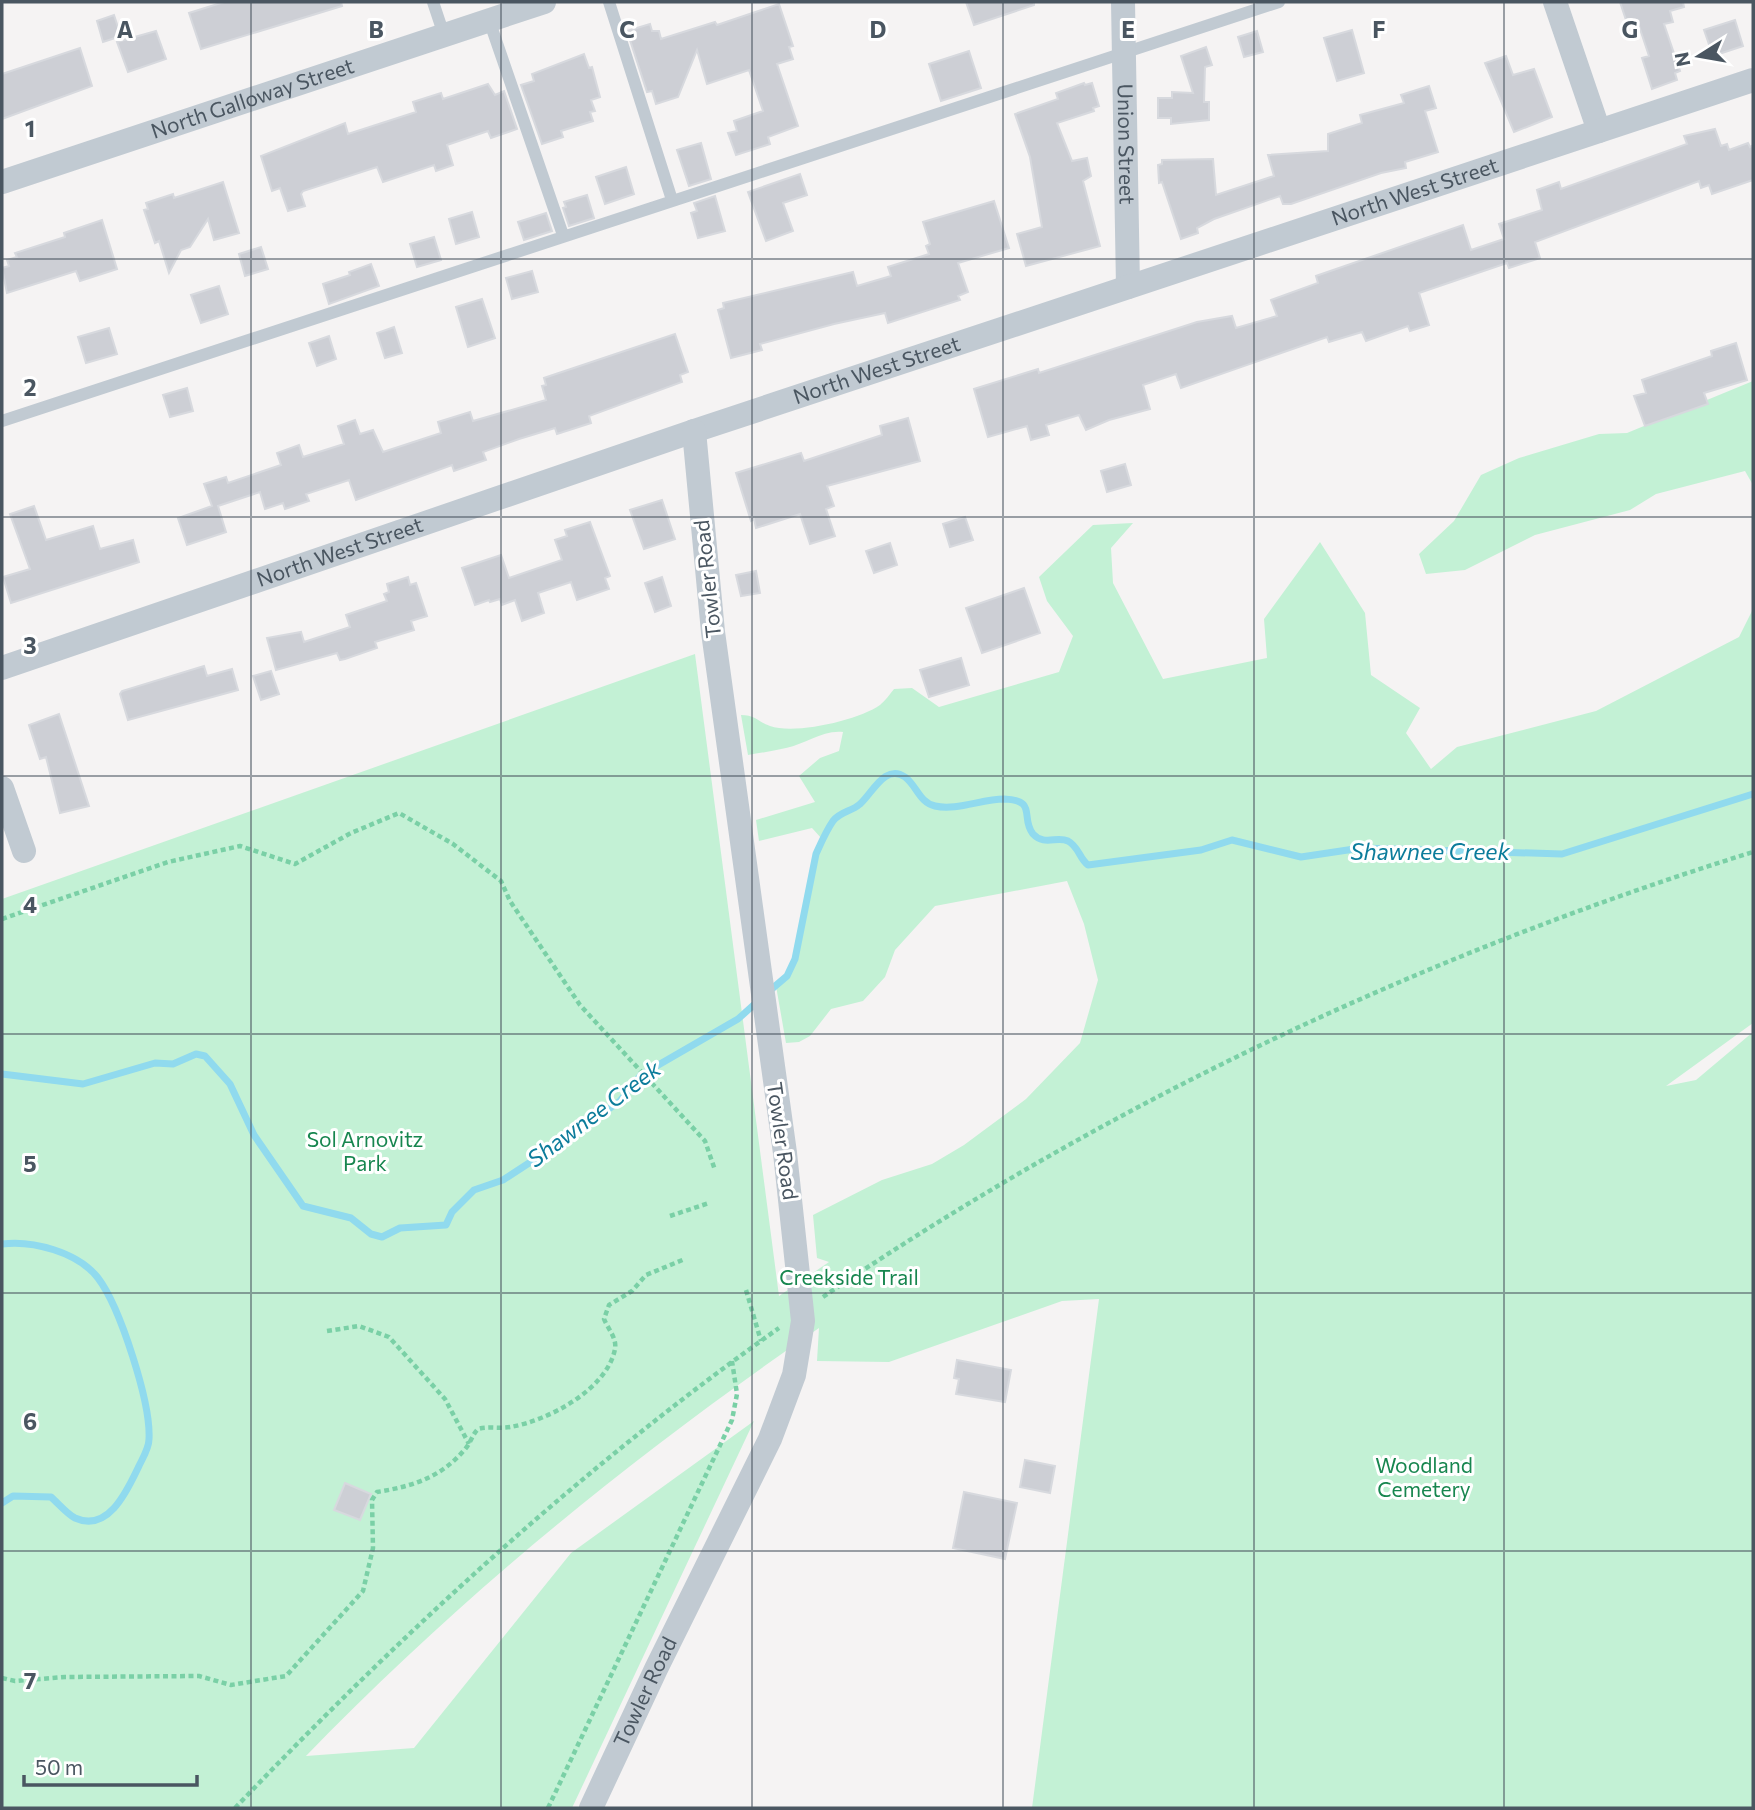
<svg xmlns="http://www.w3.org/2000/svg" width="1755" height="1810" font-family="Commissioner,sans-serif">
<rect width="100%" height="100%" fill="#f5f3f3"/>
<!-- green -->
<path fill="#c3f1d5" d="M1753 381V485L1745 471 1656 494 1630 510 1535 535 1465 570 1426 574 1419 554 1454 521 1481 475 1519 458 1599 434 1627 433Z
M1133 523 1111 548 1113 583 1163 679 1267 658 1264 619 1320 542 1365 613 1371 675 1420 708 1406 733 1431 769 1457 747 1596 711 1739 637 1753 609V1023L1666 1086 1696 1080 1753 1032V1808H1032L1099 1299 1062 1301 889 1362 817 1361 819 1328C634 1455 463 1594 306 1756L414 1748 571 1553 754 1421 572 1808H2V899L695 654 779 1296 829 1262 817 1258 813 1215 882 1180 932 1164 964 1145 1026 1099 1080 1043 1098 980 1084 924 1067 881 935 906 895 950 885 977 863 1001 831 1009 810 1036 799 1042 786 1043 776 986C806 960 808 893 816 854L822 839 812 828 759 841 756 820 815 802 799 776 820 758 839 751 843 732C822 730 806 744 786 748 773 751 760 753 748 755L741 715C756 715 758 722 770 726 795 735 859 720 880 705 885 701 890 694 894 689L912 688 939 707 1059 672 1073 636 1047 601 1039 577 1093 525Z"/>
<g fill="none" stroke-linecap="round" stroke-linejoin="round">
<!-- stream -->
<path stroke="#90daee" stroke-width="7" d="M767 993 787 976 795 959 816 854C821 843 826 831 833 821 841 811 851 812 860 804 872 794 885 763 905 777 917 786 919 802 935 806 956 811 982 799 1004 799 1038 800 1020 818 1033 834 1044 846 1057 836 1068 841 1079 847 1079 858 1088 865L1201 850 1232 840 1301 857 1361 848 1562 854 1753 794
M2 1074 83 1084 155 1063 173 1064 196 1054 205 1056 230 1084 254 1135 303 1206 351 1218 371 1234 382 1237 400 1228 446 1225 452 1212 474 1190 503 1180 575 1133 620 1101 641 1075 738 1019 758 1001
M2 1244C32 1240 78 1252 98 1278 120 1307 151 1403 149 1439 149 1449 142 1459 138 1468 127 1491 108 1533 75 1518 67 1514 58 1503 51 1497L13 1496 2 1503"/>
</g>
<!-- building -->
<path fill="#cdcfd5" stroke="#d7d9de" stroke-width="2" d="M224 2H341L342 6 201 49 189 13Z
M966 2H1034V5L974 25Z
M1620 2H1683L1684 7 1670 11 1673 22 1664 24 1680 71 1675 73 1677 80 1652 89 1642 58 1649 56 1637 20 1627 23Z
M779 4 793 46 789 47 793 59 777 64 798 126 768 137 770 144 736 155 728 133 737 131 734 121 763 111 749 70 707 84 697 50 678 97 656 104 652 91 647 92 627 31 650 24 652 31H659L661 39 715 22 717 25Z
M114 15 121 36 103 42 97 21Z
M1735 20 1743 46 1713 56 1704 30Z
M1352 30 1364 73 1337 81 1324 38Z
M156 31 166 59 128 72 117 42Z
M1257 31 1263 52 1244 57 1238 37Z
M1206 47 1212 65 1205 67 1204 102H1209V120L1171 124V118H1158V98H1172V92L1193 93 1181 56Z
M80 48 92 86 2 119V74Z
M969 51 981 88 941 101 929 64Z
M584 54 589 68 592 67 600 97 591 100 595 111 590 112 593 121 561 131 563 137 542 144 521 85 534 81 532 74Z
M1506 56 1513 75 1534 69 1552 117 1514 132 1485 63Z
M1084 83 1085 85 1092 83 1099 106 1093 108 1094 111 1057 123 1072 161 1087 158 1091 176 1083 181 1100 246 1026 266 1017 234 1042 227 1030 157 1015 114 1058 99 1056 93Z
M488 84 495 95 504 91 517 129 491 138 488 131 447 145 453 165 436 171 434 165 383 182 377 167 303 191 301 194 305 206 288 211 280 188 272 191 261 156 345 123 348 134 416 112 413 102 441 93 443 99Z
M1429 86 1436 108 1425 111 1438 152 1405 162 1406 168 1381 173 1291 204H1283L1280 196 1214 219 1197 228 1198 233 1181 239 1162 182 1159 183 1158 165 1162 164V160L1213 159 1216 195 1274 176 1268 155 1328 151V134L1362 123 1360 115 1404 103 1401 95Z
M1715 129 1721 146 1727 144 1729 150 1748 143 1750 147 1753 145V180L1712 194 1709 185 1701 188 1699 181 1535 242 1540 258 1509 268 1507 263 1419 293 1429 325 1410 331 1408 326 1366 341 1362 332 1329 342 1327 337 1181 388 1176 374 1143 385 1150 409 1109 420 1086 430 1079 415 1046 425 1049 435 1031 440 1027 426 988 437 974 389 1038 369 1039 373 1197 322 1232 316 1236 328 1277 316 1271 300 1318 283 1316 276 1463 225 1471 250 1504 239 1499 224 1542 210 1537 190 1559 182 1561 189 1687 144 1684 136Z
M701 143 711 179 689 186 677 150Z
M626 167 634 194 605 204 596 177Z
M800 174 807 195 783 203 793 231 766 241 748 192Z
M223 182 239 233 214 240 208 219 190 247 181 250 169 273 159 241 155 243 144 210 148 209 146 203 173 194 174 198Z
M587 195 594 218 569 226 563 208 566 207 564 202Z
M715 196 725 231 698 238 691 213 697 211 694 203Z
M994 201 1009 248 958 263 968 292 958 296 960 300 888 323 885 313 834 324 760 344 762 350 731 358 718 310 724 308 723 303 853 272 857 286 891 276 888 267 929 254 926 246 930 244 923 222Z
M472 212 479 237 456 244 449 219Z
M546 213 552 231 524 240 518 222Z
M102 220 117 269 80 281 76 271 7 293 2 268 9 266 7 260 17 257 15 253 65 237 64 233Z
M434 237 441 260 417 267 410 244Z
M261 247 268 269 245 276 239 254Z
M371 264 379 286 329 304 323 284 350 275 349 272Z
M532 271 538 292 512 299 506 278Z
M219 286 228 314 201 323 191 295Z
M482 299 495 338 468 347 456 307Z
M394 327 402 353 385 358 377 333Z
M109 328 117 354 86 363 78 337Z
M675 334 688 372 680 375 682 382 589 416 591 423 557 434 555 428 519 439 483 452 486 460 454 471 452 465 356 500 349 480 306 494 309 501 285 509 283 503 265 509 260 492 218 506 226 532 187 545 178 518 212 506 204 484 226 477 228 483 281 465 277 453 299 445 303 457 344 444 338 426 355 420 360 434 373 430 383 452 441 433 438 422 470 412 473 421 546 400 542 386 546 385 544 378Z
M329 336 336 359 317 366 309 343Z
M1736 343 1747 380 1704 393 1708 404 1645 426 1634 396 1646 393 1642 380 1712 356 1711 351Z
M187 388 193 411 170 417 163 395Z
M908 418 920 461 827 486 834 506 826 509 835 536 810 544 800 514 756 528 754 519 751 521 736 473 801 453 804 461 882 435 880 426Z
M1125 464 1131 485 1107 492 1101 471Z
M662 500 675 539 644 549 630 510Z
M34 506 46 540 93 526 100 549 133 540 139 562 11 603 3 577 30 569 10 514Z
M965 517 973 540 950 547 943 524Z
M590 522 610 576 605 578 609 589 577 600 571 582 538 593 544 613 522 621 515 600 502 605 500 599 490 602 489 600 475 605 462 568 501 555 509 578 562 560 555 540 567 536 565 530Z
M890 543 897 565 874 573 866 551Z
M756 571 760 593 741 596 736 575Z
M408 577 410 585 416 583 427 616 411 621 414 630 375 642 377 648 345 659 340 660 337 653 276 670 267 638 301 632 304 642 350 627 346 615 387 601 384 594 389 592 387 584Z
M662 577 671 606 655 612 645 583Z
M1024 588 1040 633 982 653 966 608Z
M961 658 969 685 929 697 920 670Z
M204 666 207 676 232 669 238 690 128 720 120 694 122 691Z
M271 671 279 694 261 700 253 676Z
M59 714 89 806 60 813 46 757 40 759 29 725Z
M957 1360 1011 1370 1005 1402 956 1394 959 1379 954 1378Z
M1025 1460 1055 1466 1050 1493 1020 1487Z
M345 1483 371 1494 360 1520 334 1510Z
M964 1492 1017 1503 1005 1559 953 1548Z"/>
<g fill="none" stroke-linecap="round" stroke-linejoin="round">
<!-- path -->
<path stroke="#7ad0a6" stroke-width="4.5" stroke-dasharray="5 3.5" stroke-linecap="butt" d="M2 919 168 862 240 846 295 864 351 833 399 813 453 844 501 881 510 901 580 1005 705 1141 715 1170
M670 1216 709 1203
M746 1290 761 1341
M823 1297C1110 1102 1422 955 1753 852
M327 1331 359 1326 389 1337 445 1399 469 1444
M2 1678 15 1681 65 1677 199 1676 231 1685 286 1676 363 1591 373 1548 372 1500 377 1492C414 1486 442 1477 466 1448 471 1442 472 1435 478 1429 488 1426 499 1429 510 1427 547 1421 607 1390 615 1349 617 1338 608 1329 604 1319L609 1305 632 1291 646 1275 685 1259
M235 1808C403 1632 580 1469 779 1328
M548 1808 732 1420 737 1394 732 1361"/>
<!-- service -->
<path stroke="#c1cad2" stroke-width="12" d="M433 2 444 35
M609 2 672 200
M489 20 563 235
M2 421 1279 2"/>
<!-- minor -->
<g stroke="#c1cad2" stroke-width="24">
<path id="s1" d="M1123 2 1128 287"/>
<path d="M1555 2 1599 131"/>
<path id="s2" d="M2 182 544 2"/>
<path id="s3" d="M2 668 694 431 1753 80"/>
<path d="M2 788 24 851"/>
<path id="s4" d="M591 1808 656 1669 770 1439 794 1375 803 1321 785 1153 713 632 694 431"/>
</g>
</g>
<!-- grid -->
<path fill="none" stroke="#4a5661" stroke-width="2" stroke-opacity="0.55" d="M251 2V1808M501 2V1808M752 2V1808M1003 2V1808M1254 2V1808M1504 2V1808M2 259H1753M2 517H1753M2 776H1753M2 1034H1753M2 1293H1753M2 1551H1753"/>
<g text-anchor="middle" stroke-width="6" stroke-linejoin="round" paint-order="stroke">
<!-- street labels -->
<g font-size="21" fill="#4a5661" stroke="#fff">
<text dy="7" stroke="none"><textPath href="#s2" startOffset="264">North Galloway Street</textPath></text>
<text dy="7" stroke="none"><textPath href="#s1" startOffset="142">Union Street</textPath></text>
<text dy="7" stroke="none"><textPath href="#s3" startOffset="1491">North West Street</textPath></text>
<text dy="7" stroke="none"><textPath href="#s3" startOffset="924">North West Street</textPath></text>
<text dy="7" stroke="none"><textPath href="#s3" startOffset="357">North West Street</textPath></text>
<text transform="translate(708 579) rotate(-96)" y="7">Towler Road</text>
<text transform="translate(782 1141) rotate(82)" y="7">Towler Road</text>
<text dy="7" stroke="none"><textPath href="#s4" startOffset="128">Towler Road</textPath></text>
</g>
<!-- park labels -->
<g font-size="21" fill="#17864f" stroke="#fff">
<text x="365" y="1147">Sol Arnovitz<tspan x="365" dy="24">Park</tspan></text>
<text x="849" y="1285">Creekside Trail</text>
<text x="1424" y="1473">Woodland<tspan x="1424" dy="24">Cemetery</tspan></text>
</g>
<!-- water labels -->
<g font-size="23" font-style="italic" fill="#0c7c9b" stroke="#fff">
<text x="1430" y="860">Shawnee Creek</text>
<text transform="translate(594 1114) rotate(-37)" y="8">Shawnee Creek</text>
</g>
</g>
<g font-size="23" text-anchor="middle" font-weight="bold" fill="#4a5661" stroke="#fff" stroke-width="6" stroke-linejoin="round" paint-order="stroke">
<text x="125" y="38">A</text>
<text x="376" y="38">B</text>
<text x="627" y="38">C</text>
<text x="878" y="38">D</text>
<text x="1128" y="38">E</text>
<text x="1379" y="38">F</text>
<text x="1630" y="38">G</text>
<text x="30" y="137">1</text>
<text x="30" y="396">2</text>
<text x="30" y="654">3</text>
<text x="30" y="913">4</text>
<text x="30" y="1172">5</text>
<text x="30" y="1430">6</text>
<text x="30" y="1689">7</text>
</g>
<!-- border -->
<rect width="1755" height="1810" fill="none" stroke="#4a5661" stroke-width="7"/>
<!-- north arrow -->
<g transform="translate(1699 56) rotate(259)" stroke="#ffffff" stroke-width="5" paint-order="stroke">
<path d="M0-5L12 26L0 18L-12 26Z" fill="#4a5661"/>
<text y="-10" font-size="19" font-weight="bold" text-anchor="middle" fill="#4a5661">N</text>
</g>
<!-- scale -->
<path d="M24 1775v10h173v-10" fill="none" stroke="#4a5661" stroke-width="3.5"/>
<text x="35" y="1775" font-size="21" fill="#4a5661" stroke="#ffffff" stroke-width="5" paint-order="stroke">50 m</text>
</svg>
